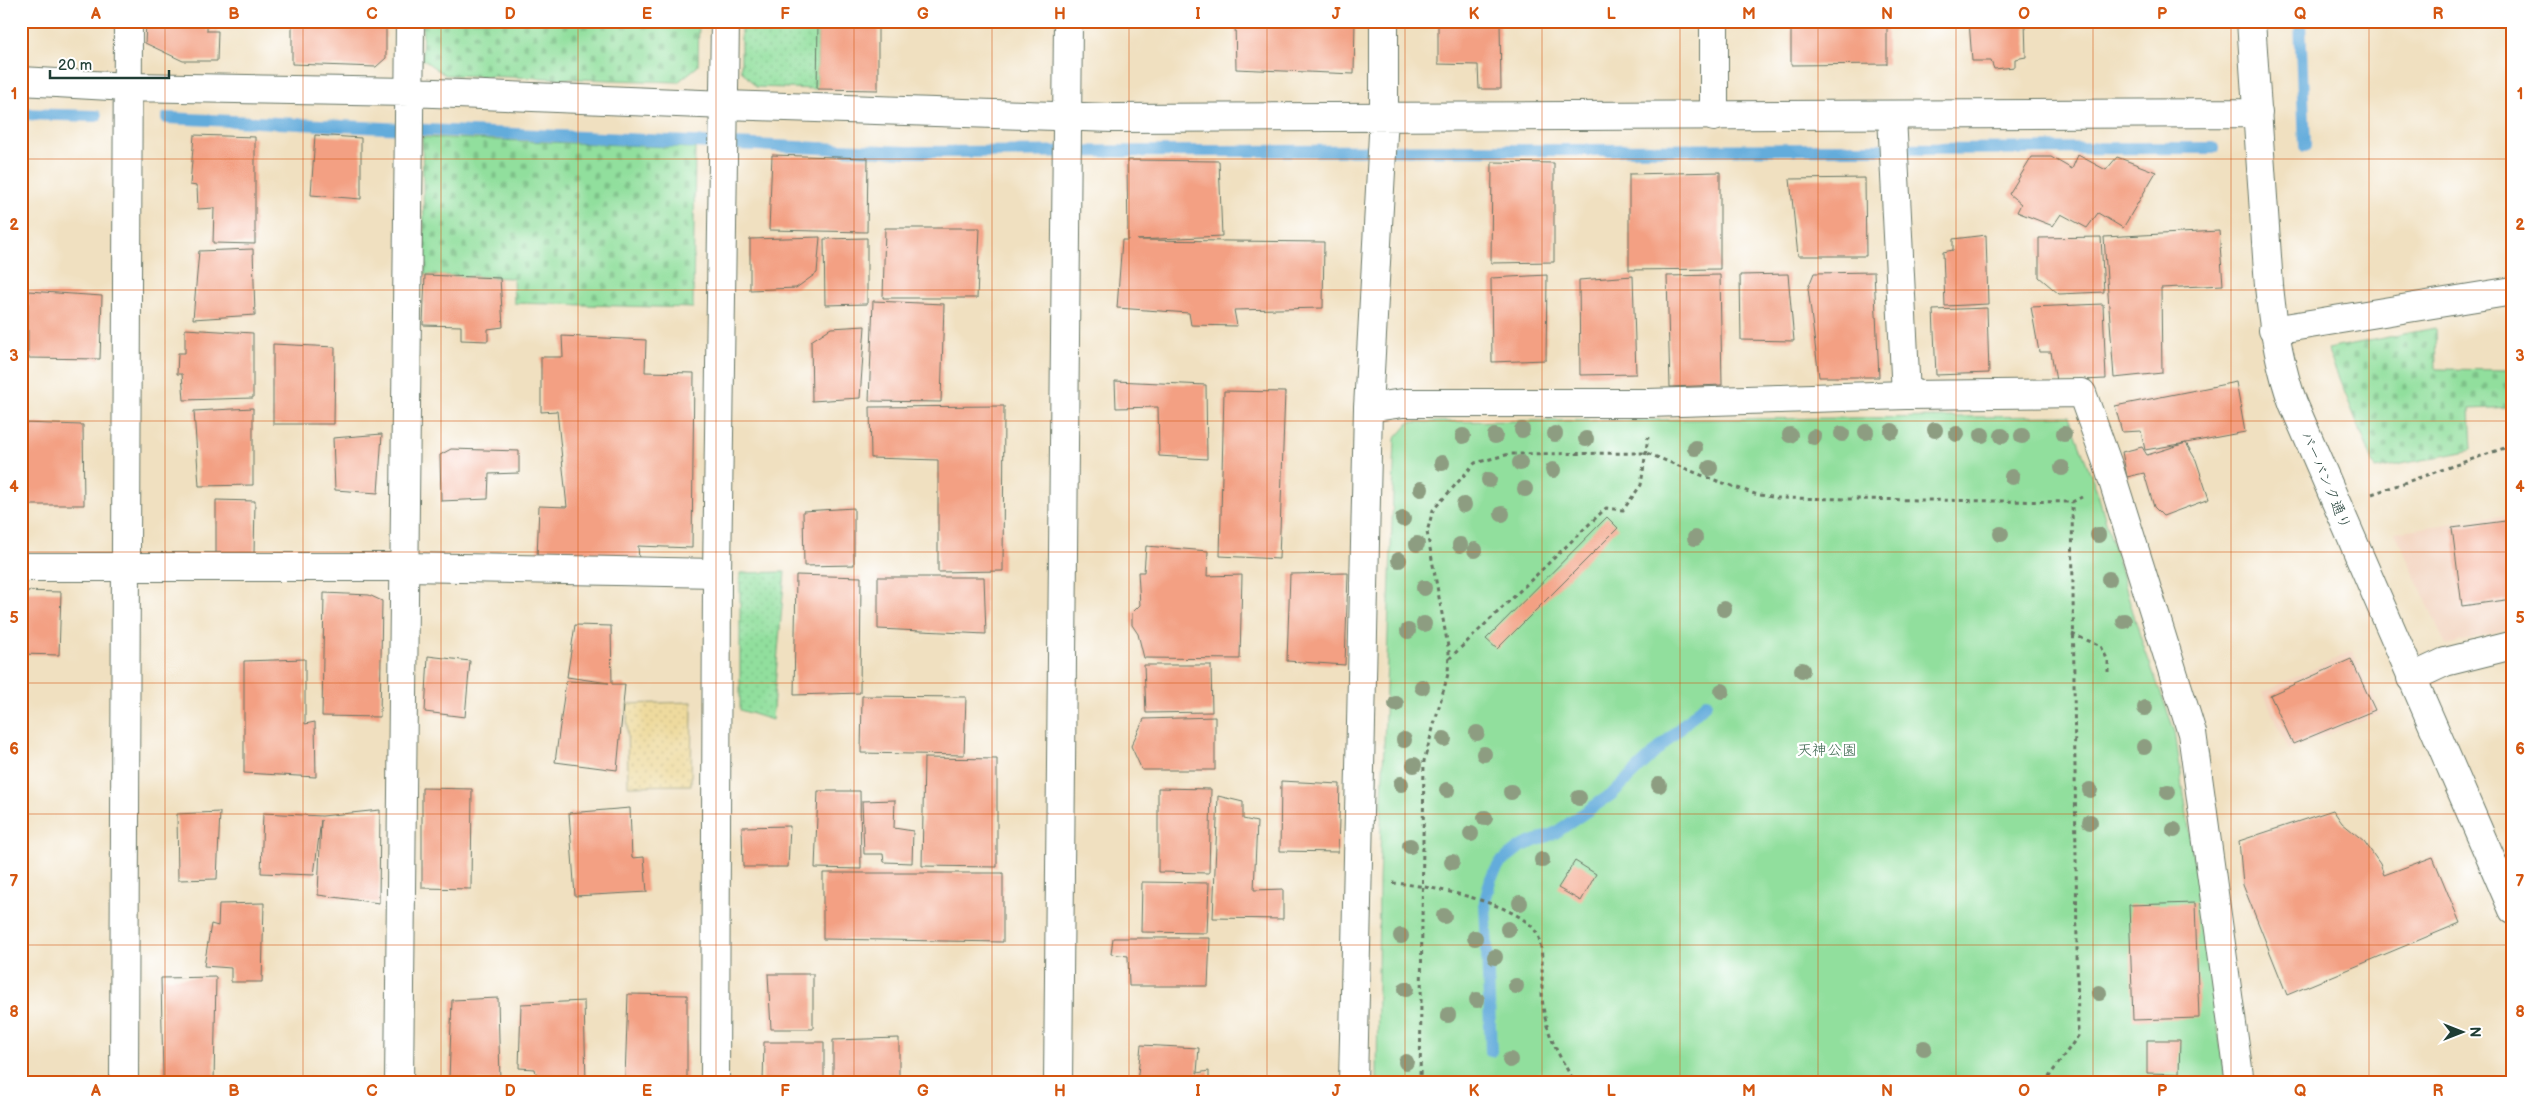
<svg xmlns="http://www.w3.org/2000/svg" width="2534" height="1104" font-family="'Balsamiq Sans','Klee One',sans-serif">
<defs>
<pattern id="sand-dots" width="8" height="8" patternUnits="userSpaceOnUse" patternTransform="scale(1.25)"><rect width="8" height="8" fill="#eeda9e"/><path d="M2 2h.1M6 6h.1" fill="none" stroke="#ccbc89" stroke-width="1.8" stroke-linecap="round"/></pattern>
<pattern id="cemetery-stones" width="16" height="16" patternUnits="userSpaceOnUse" patternTransform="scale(1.25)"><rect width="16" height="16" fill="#91df9d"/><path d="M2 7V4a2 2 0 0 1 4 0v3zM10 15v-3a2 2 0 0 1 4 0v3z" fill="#7dc088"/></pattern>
<pattern id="garden-dots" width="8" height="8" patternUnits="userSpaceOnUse" patternTransform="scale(1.25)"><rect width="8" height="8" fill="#91df9d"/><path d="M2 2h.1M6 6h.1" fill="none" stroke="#7dc088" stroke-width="1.8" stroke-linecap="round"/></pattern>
</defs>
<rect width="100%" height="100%" fill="#fff"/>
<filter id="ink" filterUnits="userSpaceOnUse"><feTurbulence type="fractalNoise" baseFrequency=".02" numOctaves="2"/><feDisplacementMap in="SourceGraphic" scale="10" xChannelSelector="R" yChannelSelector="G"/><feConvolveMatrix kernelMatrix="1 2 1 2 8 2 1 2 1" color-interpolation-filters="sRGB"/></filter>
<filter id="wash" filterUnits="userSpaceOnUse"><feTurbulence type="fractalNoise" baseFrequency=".0096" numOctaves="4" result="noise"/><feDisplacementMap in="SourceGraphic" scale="20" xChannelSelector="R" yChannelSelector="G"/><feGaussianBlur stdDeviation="1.12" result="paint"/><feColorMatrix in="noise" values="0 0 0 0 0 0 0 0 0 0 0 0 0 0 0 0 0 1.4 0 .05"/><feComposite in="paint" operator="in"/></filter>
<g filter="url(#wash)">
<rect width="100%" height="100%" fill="#f0e0c0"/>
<!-- built -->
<path fill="#f3d4bf" d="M2513 514V628L2446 645 2395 532Z
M2352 651 2380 713 2289 750 2263 692Z"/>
<!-- green -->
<path fill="#91df9d" stroke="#588e68" d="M2069 416 2097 491 2141 639 2175 732 2226 1083H1377L1379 881 1395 439 1410 422Z"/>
<!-- sand -->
<path fill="url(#sand-dots)" stroke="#868c69" d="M692 702 691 785 628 786 627 704Z"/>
<!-- cemetery -->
<path fill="url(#cemetery-stones)" stroke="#588e68" d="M423 21H699L698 66 678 82 445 75 422 59Z
M422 137 695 148 693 308 514 303 513 278 425 275Z
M2435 328 2436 369 2513 370V407L2470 409 2472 450 2376 469 2327 349Z"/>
<!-- garden -->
<path fill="url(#garden-dots)" stroke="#588e68" d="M741 21H818L817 89 756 87 741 70Z
M785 572 772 720 740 710V573Z"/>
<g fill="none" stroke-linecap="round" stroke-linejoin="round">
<!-- stream -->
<path stroke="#64acdb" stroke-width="12" d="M2300 21 2305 146
M21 114 96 116
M167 118 906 152 2213 148
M1491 1051 1485 901 1491 878 1500 863 1520 847 1555 833 1612 794 1706 703"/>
</g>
<g id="blocks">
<!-- building -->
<path fill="#f3a083" d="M146 21H207V31H218L217 61H183L145 43Z
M292 21H386V58L376 67 292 64Z
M818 21H878V90L817 89Z
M1235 21H1355L1354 74 1236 69Z
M1438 21H1500L1501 89H1479L1478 65 1438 64Z
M1791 21H1887V64L1791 65Z
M1969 21H2025L2026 57 2015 59V67L1994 69 1991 61H1972Z
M194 135 255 137V244L213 243 214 208 198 209 197 186 190 185Z
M315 135 361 138V199L311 195Z
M772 155 868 158 867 232 769 230Z
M2078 155 2106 170 2117 157 2156 172 2123 228 2098 213 2087 228 2061 214 2053 226 2017 212 2021 204 2009 194 2032 157H2051L2072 169Z
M1127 160 1219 161 1222 236 1137 240 1324 242 1323 308 1234 310 1237 326 1191 325 1189 313 1117 308 1122 240H1128Z
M1492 162 1554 163V262L1491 263Z
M1720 172V269L1629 270V174Z
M1865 178 1866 256H1798L1790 179Z
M885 228H980L977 298H883Z
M2219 231 2223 285 2161 288 2162 373 2114 378 2104 237Z
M1986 235 1988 304 1945 306 1943 252 1953 250V239Z
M820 237 817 273 796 288 750 290V239Z
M2101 237 2104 292 2059 294 2039 277V238Z
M867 238V304L825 305 824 239Z
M253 249 255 315 193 319 199 251Z
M1874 272 1879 377H1819L1808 288 1814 273Z
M1788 274 1794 341 1741 340 1740 275Z
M425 275 500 278 503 327 488 329V341L461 340V326L423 325Z
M1547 275 1546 360 1492 362 1491 278Z
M1720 275 1722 385 1670 387 1667 276Z
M1633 276 1636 374 1580 375 1579 280Z
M28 291 102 296 100 359 28 358Z
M873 301 944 304 941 402 869 401Z
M2103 304 2106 379 2056 381 2051 352H2039L2031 307Z
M1987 308 1989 373 1936 375 1933 310Z
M865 326 860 398 812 401 811 341 831 328Z
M185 329 253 333V398L184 400 182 374H177L178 353H185Z
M562 336 646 340 645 372 694 373 692 548 638 546 639 559 537 558 539 506 567 507 557 411 541 412V357H563Z
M273 344 335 347 334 424H273Z
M1115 381 1206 385 1207 459 1159 456 1158 407 1116 408Z
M2236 382 2245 432 2186 443 2196 460 2209 499 2163 516 2154 507 2144 473 2127 477 2122 452 2142 447 2147 455 2186 443 2145 450 2141 431 2122 432 2115 406Z
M1224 391 1285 392 1279 559 1220 556Z
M1004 406 1003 571 938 572V460L871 458 870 407Z
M253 408V485L199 486 194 411Z
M22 423 83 425 84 505H21Z
M382 434 378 493 335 490 333 438Z
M451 449 519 451V473L489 474 488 499 441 501 440 455Z
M216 500 255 501 254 554 216 553Z
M854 508V565L804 566 803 511Z
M1607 517 1618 528 1497 649 1486 639Z
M2513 520V599L2462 606 2452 528Z
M1146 546 1208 551 1207 576 1242 575 1240 659 1144 658 1138 634 1132 625V613L1140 605 1138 572H1144Z
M1348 573 1345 665 1287 661 1290 574Z
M796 575 861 577 860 693 794 695Z
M878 577H984L986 634 878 629Z
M21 591 61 592 59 655 21 654Z
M324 593 369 595 382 601 380 717 322 716Z
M575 625 611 626 612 684H625L617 770 555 762 566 681 609 683 567 677Z
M428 656 470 661 465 717 425 712Z
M305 659V724L315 722 316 777 244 773V661Z
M2351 659 2375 710 2293 744 2270 695Z
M1144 665H1211L1212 712 1146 713Z
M862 696 966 697 964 755 861 753Z
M1215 717V770H1142L1131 746 1144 719Z
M924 758 997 759V867L922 866Z
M1281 781 1340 784 1338 852 1280 851Z
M422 788 472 789 471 889 422 888Z
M1158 788 1211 789 1209 873 1158 872Z
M818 791H860L861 869 815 868Z
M1218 796 1243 802V819L1257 822 1254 890 1283 889V919L1213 918Z
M895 800 894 828 913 831 912 863 884 862 883 854H864L862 801Z
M630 808 632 858 644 857 647 892 575 896 569 813Z
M380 810 379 903 318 895 321 820 314 875 261 873 263 813 322 816Z
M2333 810 2342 823 2364 841 2380 864 2384 875 2433 857 2460 923 2287 995 2243 885 2239 841Z
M220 812 217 879 178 880 177 814Z
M790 826 788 867H743L742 827Z
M1575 861 1596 874 1581 901 1558 888Z
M823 873H1003V942L823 939Z
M1142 882 1209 883 1207 933 1141 932Z
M264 903 262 982H231V968L204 966 211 924 218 926 219 904Z
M2195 903 2199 1018 2133 1020 2129 905Z
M1113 938H1210L1208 986H1129L1128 956 1111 954Z
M768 974H813V1029H771Z
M216 977 214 1083 163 1079 161 978Z
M628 994 687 995V1081L625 1078Z
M498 998 500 1081 449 1079 452 1000Z
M584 1001 586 1083H538L535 1069 519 1068 521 1004Z
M899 1038V1083H833V1040Z
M2147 1040H2180L2179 1074 2147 1073Z
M764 1042H824V1083H763Z
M1141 1045 1199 1048 1197 1073 1209 1071V1083H1137Z"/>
</g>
</g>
<g filter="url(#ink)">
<use href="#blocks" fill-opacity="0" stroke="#687665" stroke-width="1"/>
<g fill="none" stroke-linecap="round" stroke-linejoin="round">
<!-- minor casing -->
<g stroke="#687665" stroke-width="30">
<path id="minor" d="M1714 21V117
M21 81 128 87 410 92 725 105
M1384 116V21
M1892 116 1906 395
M2273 330 2513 291
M1368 408 1403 403H1648L1906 395 2082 393 2108 465 2192 733 2240 1083
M21 567H406L717 573
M2411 678 2445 662 2513 645
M124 1083 128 21
M399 1083 410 21"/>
</g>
<!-- tertiary casing -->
<g stroke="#687665" stroke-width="30">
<path id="tertiary" d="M2251 21 2269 286C2273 327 2279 365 2293 403L2513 910
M725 105 1113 118 2258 113
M715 1083 717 573 725 21
M1058 1083 1068 21
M1353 1083 1368 408 1384 116"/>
</g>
<!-- path -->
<path stroke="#687665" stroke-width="3" stroke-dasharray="4 4" stroke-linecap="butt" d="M2372 494 2513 445
M2072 634 2101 646 2108 661V672
M1449 659 1606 508 1623 510 1641 485 1648 437
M1393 883C1425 885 1528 903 1539 938 1545 959 1540 984 1543 1006 1547 1037 1560 1057 1575 1083
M1420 1083 1424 761 1448 674 1449 652 1427 532 1433 510 1475 463 1510 454 1647 453 1706 477 1755 494 1777 498 2072 502 2082 497
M1970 1083 2046 1081 2078 1036 2072 502"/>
<!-- minor -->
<use href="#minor" stroke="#fff" stroke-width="28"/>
<!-- tertiary -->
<use href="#tertiary" stroke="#fff" stroke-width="28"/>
</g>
<!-- trees -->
<g fill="#8d9d81">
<circle cx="1522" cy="430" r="8"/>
<circle cx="1935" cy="430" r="8"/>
<circle cx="1892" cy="431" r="8"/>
<circle cx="1866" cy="432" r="8"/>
<circle cx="1555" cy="434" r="8"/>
<circle cx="1842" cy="434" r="8"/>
<circle cx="1957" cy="434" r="8"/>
<circle cx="2064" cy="434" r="8"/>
<circle cx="1790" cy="435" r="8"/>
<circle cx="1982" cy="435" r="8"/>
<circle cx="1463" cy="436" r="8"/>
<circle cx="1495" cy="436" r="8"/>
<circle cx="2002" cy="436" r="8"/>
<circle cx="2022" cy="436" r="8"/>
<circle cx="1814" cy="437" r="8"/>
<circle cx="1586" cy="439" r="8"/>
<circle cx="1695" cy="448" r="8"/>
<circle cx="1442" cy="463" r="8"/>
<circle cx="1520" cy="463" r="8"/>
<circle cx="1710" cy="468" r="8"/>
<circle cx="2062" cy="468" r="8"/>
<circle cx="1553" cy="470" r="8"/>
<circle cx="2012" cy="477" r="8"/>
<circle cx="1489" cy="480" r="8"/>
<circle cx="1421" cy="489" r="8"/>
<circle cx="1525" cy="489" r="8"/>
<circle cx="1464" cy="505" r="8"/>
<circle cx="1502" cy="514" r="8"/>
<circle cx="1403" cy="519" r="8"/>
<circle cx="2001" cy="534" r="8"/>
<circle cx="2098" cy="535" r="8"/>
<circle cx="1695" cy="538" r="8"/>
<circle cx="1417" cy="544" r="8"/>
<circle cx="1460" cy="545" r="8"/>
<circle cx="1475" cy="550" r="8"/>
<circle cx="1399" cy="560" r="8"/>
<circle cx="2109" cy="579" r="8"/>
<circle cx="1424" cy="588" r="8"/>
<circle cx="1724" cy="609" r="8"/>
<circle cx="2124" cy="621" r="8"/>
<circle cx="1424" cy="624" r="8"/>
<circle cx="1408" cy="631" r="8"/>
<circle cx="1802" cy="670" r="8"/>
<circle cx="1422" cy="687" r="8"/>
<circle cx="1722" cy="691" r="8"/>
<circle cx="1396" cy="704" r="8"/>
<circle cx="2145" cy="708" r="8"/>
<circle cx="1477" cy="733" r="8"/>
<circle cx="1444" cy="739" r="8"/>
<circle cx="1404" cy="740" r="8"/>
<circle cx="2144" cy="747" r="8"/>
<circle cx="1484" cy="754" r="8"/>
<circle cx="1414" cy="765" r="8"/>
<circle cx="1401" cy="784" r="8"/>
<circle cx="1659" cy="785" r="8"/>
<circle cx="1447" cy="790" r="8"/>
<circle cx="2090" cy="790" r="8"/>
<circle cx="1511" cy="792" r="8"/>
<circle cx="2168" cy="792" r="8"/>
<circle cx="1579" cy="798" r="8"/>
<circle cx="1485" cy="818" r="8"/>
<circle cx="2090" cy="822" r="8"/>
<circle cx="2174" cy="830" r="8"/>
<circle cx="1471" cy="834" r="8"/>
<circle cx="1410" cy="846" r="8"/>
<circle cx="1542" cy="860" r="8"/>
<circle cx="1452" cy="862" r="8"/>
<circle cx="1520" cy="903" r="8"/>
<circle cx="1444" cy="916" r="8"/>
<circle cx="1508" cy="929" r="8"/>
<circle cx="1401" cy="936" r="8"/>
<circle cx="1475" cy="938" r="8"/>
<circle cx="1495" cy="957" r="8"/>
<circle cx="1516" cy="986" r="8"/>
<circle cx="1406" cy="989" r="8"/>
<circle cx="2099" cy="993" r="8"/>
<circle cx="1477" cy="1000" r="8"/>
<circle cx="1448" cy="1015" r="8"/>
<circle cx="1924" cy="1048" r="8"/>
<circle cx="1510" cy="1060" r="8"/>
<circle cx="1406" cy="1062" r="8"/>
</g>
</g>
<!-- grid -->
<path fill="none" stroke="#d45610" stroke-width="1" stroke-opacity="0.55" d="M165 21V1083M303 21V1083M441 21V1083M578 21V1083M716 21V1083M854 21V1083M992 21V1083M1129 21V1083M1267 21V1083M1405 21V1083M1542 21V1083M1680 21V1083M1818 21V1083M1956 21V1083M2093 21V1083M2231 21V1083M2369 21V1083M21 159H2513M21 290H2513M21 421H2513M21 552H2513M21 683H2513M21 814H2513M21 945H2513"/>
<g text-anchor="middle" stroke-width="4.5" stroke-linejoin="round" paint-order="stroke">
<!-- street labels -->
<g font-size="15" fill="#1f3d34" stroke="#fff">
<text transform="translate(2326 480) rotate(67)" y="5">バーバンク通り</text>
</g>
<!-- park labels -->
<g font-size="15" fill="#3c664e" stroke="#fff">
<text x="1827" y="755">天神公園</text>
</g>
</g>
<!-- margin -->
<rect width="2534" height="1104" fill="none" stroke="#fff" stroke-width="55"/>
<!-- north arrow -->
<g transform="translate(2462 1032) rotate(90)" stroke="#ffffff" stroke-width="4" paint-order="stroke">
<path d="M0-4L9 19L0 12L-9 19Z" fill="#1f3d34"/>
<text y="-8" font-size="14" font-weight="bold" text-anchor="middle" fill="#1f3d34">N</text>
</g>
<!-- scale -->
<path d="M50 70v8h119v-8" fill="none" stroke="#1f3d34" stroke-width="2.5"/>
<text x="58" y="70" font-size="15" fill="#1f3d34" stroke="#ffffff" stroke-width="4" paint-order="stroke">20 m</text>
<rect x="28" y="28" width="2478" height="1048" fill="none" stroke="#d45610" stroke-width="2"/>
<g font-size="16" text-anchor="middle" font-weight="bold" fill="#d45610">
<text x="96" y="19">A</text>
<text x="234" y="19">B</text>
<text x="372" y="19">C</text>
<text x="510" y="19">D</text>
<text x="647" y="19">E</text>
<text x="785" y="19">F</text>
<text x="923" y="19">G</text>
<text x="1060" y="19">H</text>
<text x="1198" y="19">I</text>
<text x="1336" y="19">J</text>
<text x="1474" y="19">K</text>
<text x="1611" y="19">L</text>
<text x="1749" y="19">M</text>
<text x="1887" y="19">N</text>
<text x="2024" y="19">O</text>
<text x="2162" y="19">P</text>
<text x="2300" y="19">Q</text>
<text x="2438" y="19">R</text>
<text x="14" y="99">1</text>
<text x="2520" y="99">1</text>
<text x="14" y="230">2</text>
<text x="2520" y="230">2</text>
<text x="14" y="361">3</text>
<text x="2520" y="361">3</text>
<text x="14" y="492">4</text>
<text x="2520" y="492">4</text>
<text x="14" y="623">5</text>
<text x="2520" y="623">5</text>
<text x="14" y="754">6</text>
<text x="2520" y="754">6</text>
<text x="14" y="886">7</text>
<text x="2520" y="886">7</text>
<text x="14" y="1017">8</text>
<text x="2520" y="1017">8</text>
<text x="96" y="1096">A</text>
<text x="234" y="1096">B</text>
<text x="372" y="1096">C</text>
<text x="510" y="1096">D</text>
<text x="647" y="1096">E</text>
<text x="785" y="1096">F</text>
<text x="923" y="1096">G</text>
<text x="1060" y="1096">H</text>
<text x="1198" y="1096">I</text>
<text x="1336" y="1096">J</text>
<text x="1474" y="1096">K</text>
<text x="1611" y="1096">L</text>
<text x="1749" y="1096">M</text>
<text x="1887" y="1096">N</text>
<text x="2024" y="1096">O</text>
<text x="2162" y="1096">P</text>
<text x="2300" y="1096">Q</text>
<text x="2438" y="1096">R</text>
</g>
</svg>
